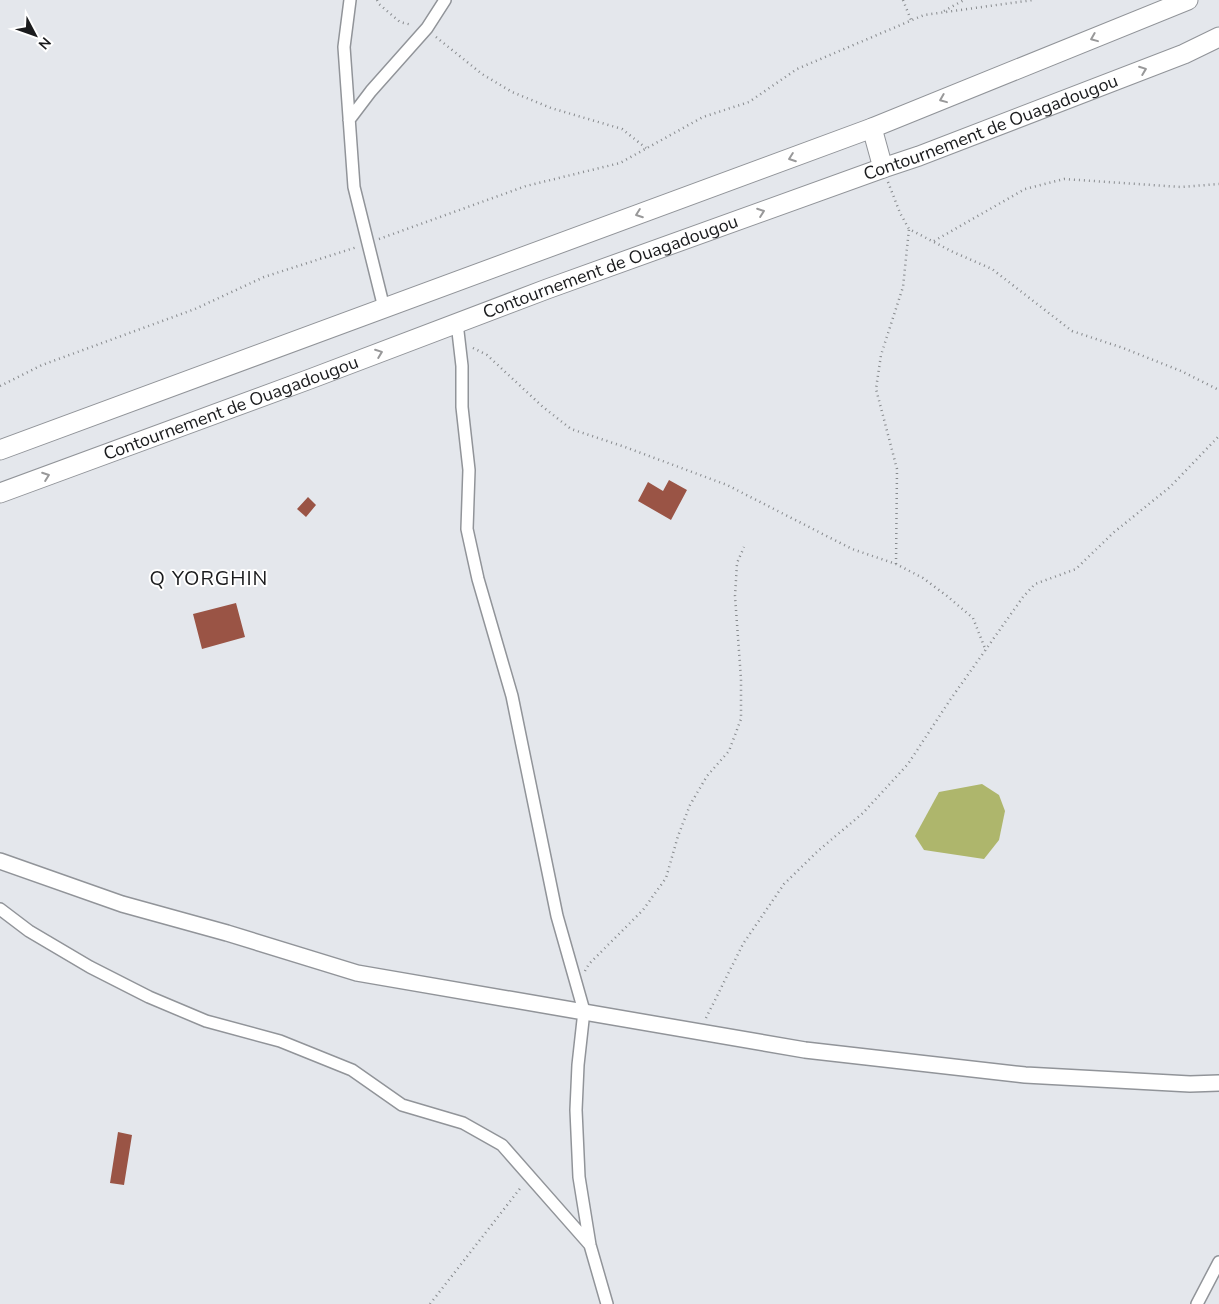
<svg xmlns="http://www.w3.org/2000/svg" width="1219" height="1304" font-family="'Nunito Sans',sans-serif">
<rect width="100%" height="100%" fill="#e4e7ec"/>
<!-- forest -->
<path fill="#aeb66c" d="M982 784 999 795 1005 811 999 840 984 859 924 850 915 836 939 792Z"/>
<!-- building -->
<path fill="#9a5445" d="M669 480 687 490 671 520 638 501 648 482 663 491Z
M308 497 316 505 306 517 297 509Z
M236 603 245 637 202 649 193 614Z
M118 1132 132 1135 124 1185 110 1183Z"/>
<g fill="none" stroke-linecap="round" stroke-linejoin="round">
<!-- minor casing -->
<g stroke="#919499" stroke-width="14">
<path id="minor" d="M350 0 344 47 354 187 384 308
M349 120 371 91 427 28 445 0
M457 323 462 366V407L469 470 467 529 478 579 512 696 557 916 584 1011 578 1065 576 1110 579 1177 590 1245 607 1304
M0 909 29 931 90 967 149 997 206 1021 280 1041 352 1070 402 1105 463 1123 502 1145 590 1245
M1197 1304 1219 1262"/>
</g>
<!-- secondary casing -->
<g stroke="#919499" stroke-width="18">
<path id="secondary" d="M0 861 122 904 227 933 357 973 805 1050 1025 1075 1190 1084 1219 1083"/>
</g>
<!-- trunk casing -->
<g stroke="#919499" stroke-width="21">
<g id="trunk">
<path d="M872 128 883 168"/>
<path d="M0 450 872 128 1188 0"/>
<path id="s1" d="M0 493 310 379 547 289 883 168 919 156 1184 54 1219 37"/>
</g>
</g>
<!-- path -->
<path stroke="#878a8d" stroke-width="2.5" stroke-dasharray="1 4" stroke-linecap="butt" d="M377 0 379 4 400 22 412 25
M903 0 911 20
M944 11 964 0
M436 37 482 74 512 92 551 108 622 129 646 148
M888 182 900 213 909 229 953 252 992 269 1072 331 1123 348 1181 371 1219 390
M379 239 526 186 620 163 703 117 749 102 797 69 924 15 1033 0
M934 241 1025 189 1064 179 1181 187 1219 184
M473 348 487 355 543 407 571 429 625 447 727 485 852 549 896 564 923 578 947 596 973 618 986 651
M0 386 42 365 195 309 264 277 357 247
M896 564 897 469 876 389 881 355 903 287 909 229
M585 971 589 964 643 910 666 878 678 836 690 805 707 776 729 751 741 719V679L735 596 737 563 744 547
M706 1018 743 944 784 884 819 850 863 813 908 764 950 700 1023 597 1035 584 1076 569 1113 533 1170 487 1219 436
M430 1304 522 1186"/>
<!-- minor -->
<use href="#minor" stroke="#fff" stroke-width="11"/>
<!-- secondary -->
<use href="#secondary" stroke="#fff" stroke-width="15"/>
<!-- trunk -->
<use href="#trunk" stroke="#fff" stroke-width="19"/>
</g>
<!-- one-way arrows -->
<defs><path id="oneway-chevron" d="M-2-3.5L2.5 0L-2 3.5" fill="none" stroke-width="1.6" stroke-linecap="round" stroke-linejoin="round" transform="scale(1.25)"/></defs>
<g stroke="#989899">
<use href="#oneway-chevron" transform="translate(1094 38) rotate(158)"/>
<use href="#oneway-chevron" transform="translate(1143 70) rotate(-21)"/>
<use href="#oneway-chevron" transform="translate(943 99) rotate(158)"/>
<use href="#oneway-chevron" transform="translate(792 158) rotate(160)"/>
<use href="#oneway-chevron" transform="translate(761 212) rotate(-20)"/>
<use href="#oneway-chevron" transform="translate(639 214) rotate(160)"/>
<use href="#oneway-chevron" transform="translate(379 353) rotate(-21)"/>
<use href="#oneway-chevron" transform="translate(46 476) rotate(-20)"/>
</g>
<g text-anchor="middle" stroke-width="4" stroke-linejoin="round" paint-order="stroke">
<!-- street labels -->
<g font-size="18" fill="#1a1b1d" stroke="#fff">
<text dy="6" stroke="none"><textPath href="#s1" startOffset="1056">Contournement de Ouagadougou</textPath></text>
<text dy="6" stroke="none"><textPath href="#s1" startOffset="651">Contournement de Ouagadougou</textPath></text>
<text dy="6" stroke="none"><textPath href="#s1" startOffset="246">Contournement de Ouagadougou</textPath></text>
</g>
<!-- quarter labels -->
<g font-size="20" letter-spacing="1" fill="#1a1b1d" stroke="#fff">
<text x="209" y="585">Q YORGHIN</text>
</g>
</g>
<!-- north arrow -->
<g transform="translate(35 35) rotate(131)" stroke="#ffffff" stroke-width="4" paint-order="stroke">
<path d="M0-4L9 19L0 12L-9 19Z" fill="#1a1b1d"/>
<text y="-8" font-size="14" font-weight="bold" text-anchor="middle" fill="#1a1b1d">N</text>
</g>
</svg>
